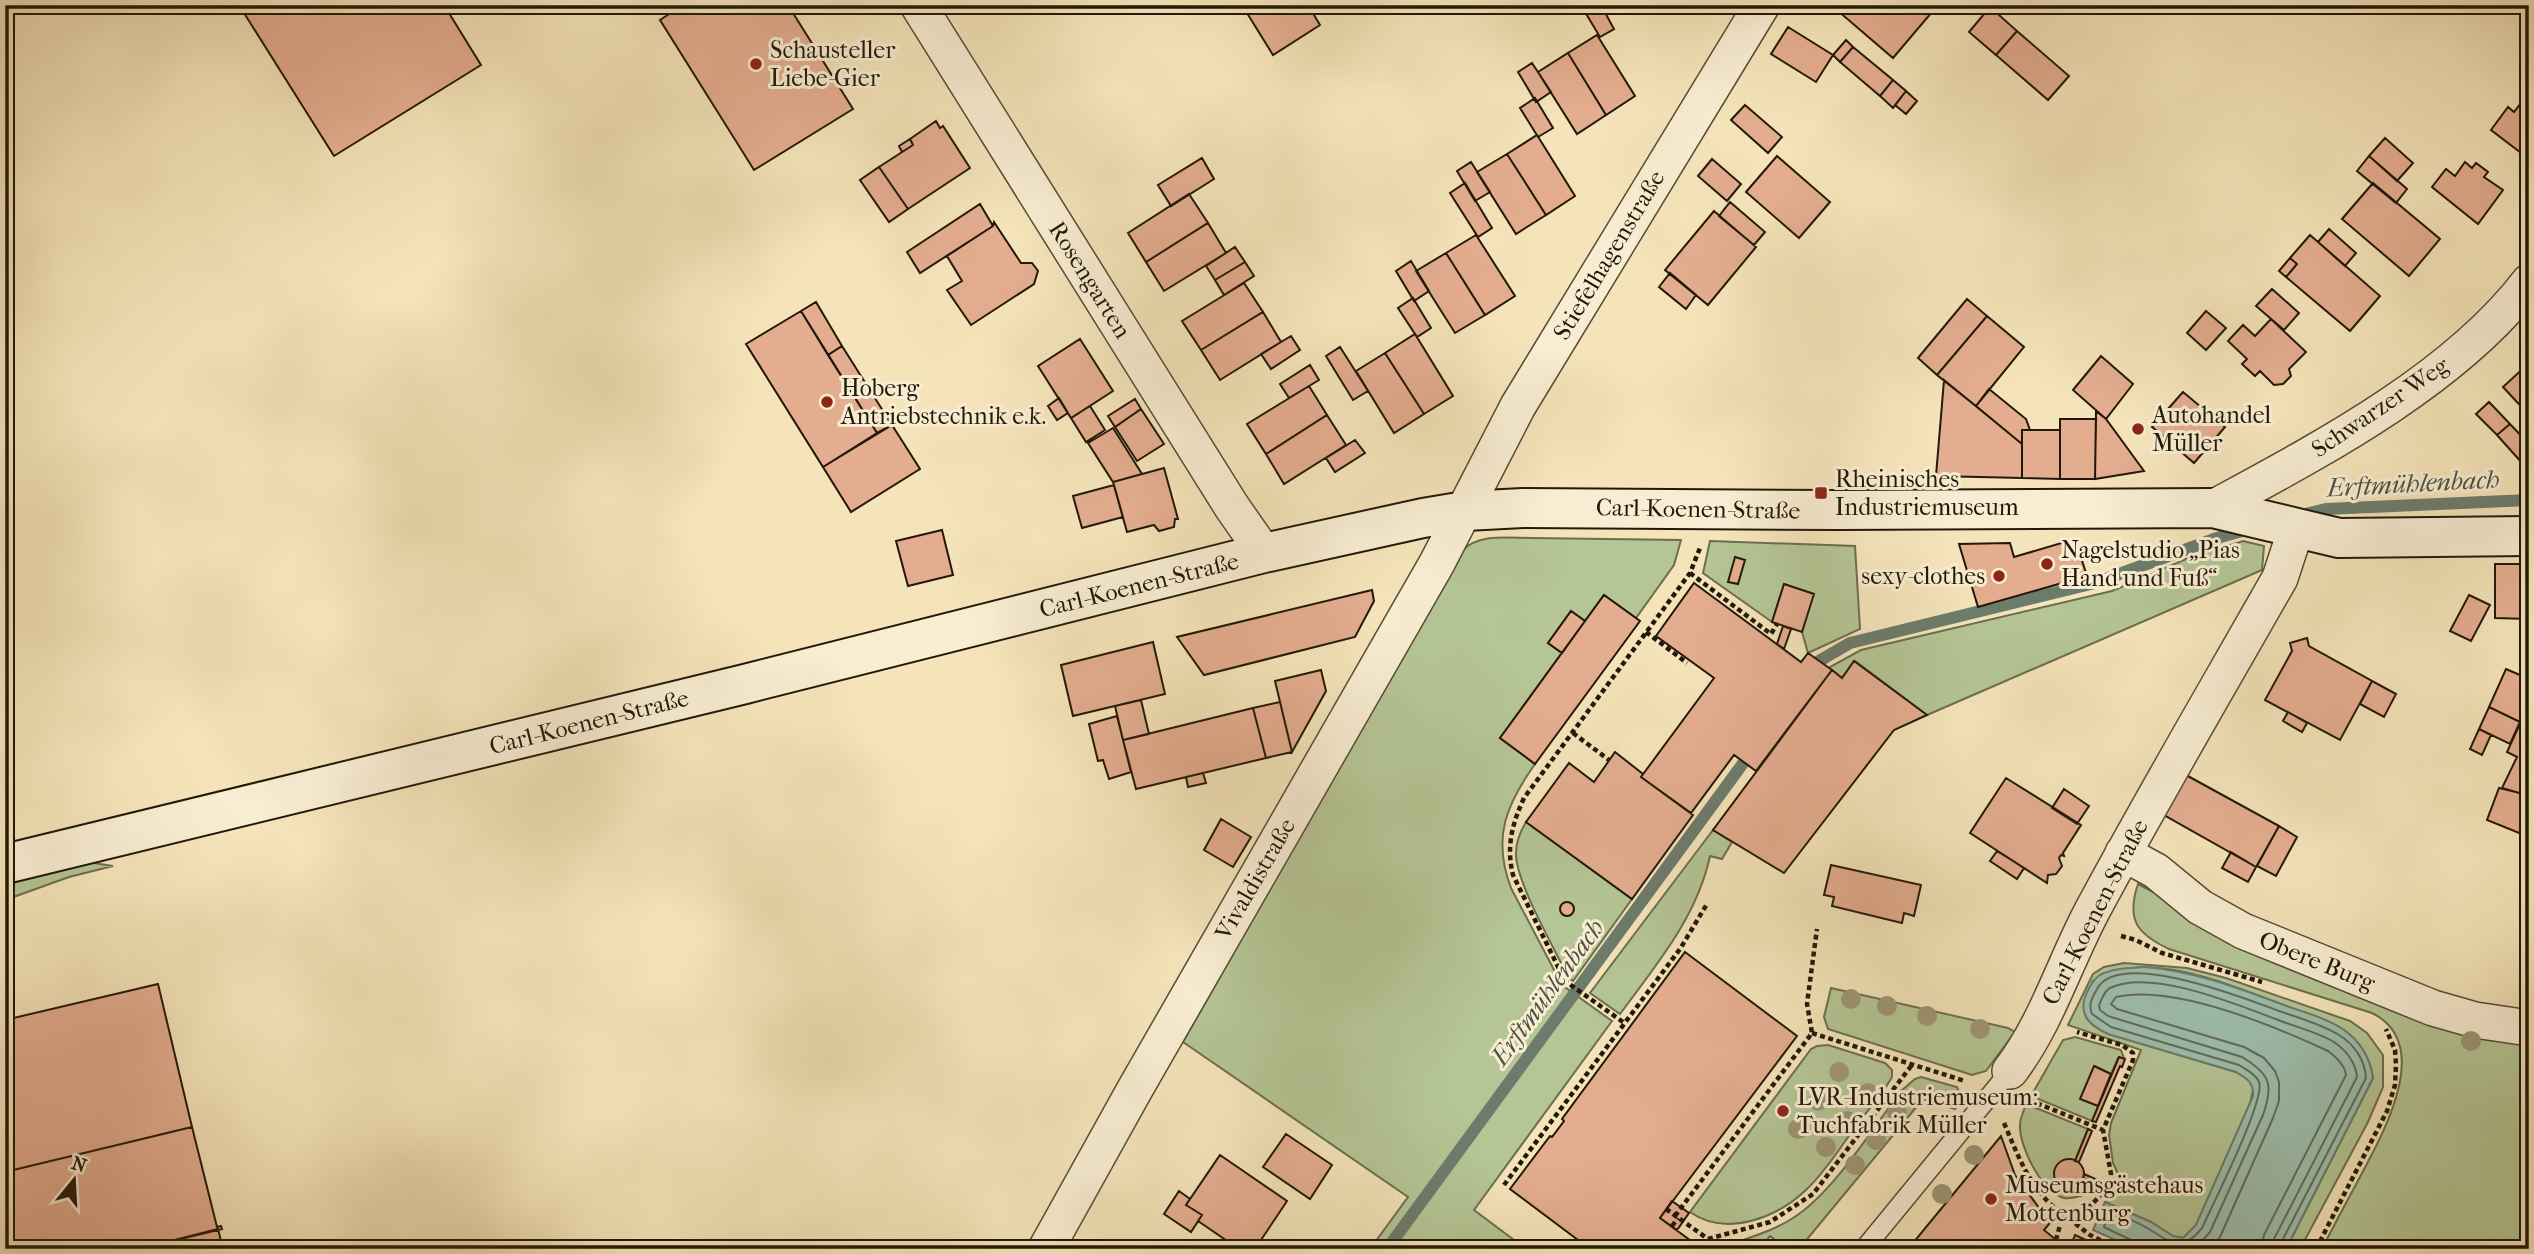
<svg xmlns="http://www.w3.org/2000/svg" width="2534" height="1254" font-family="'IM FELL French Canon',serif">
<rect width="100%" height="100%" fill="#f5e4ba"/>
<filter id="stains"><feTurbulence type="fractalNoise" baseFrequency=".00286" numOctaves="4"/><feColorMatrix values="0 0 0 0 .2 0 0 0 0 .09 0 0 0 0 .02 0 0 0 .5 -.17"/></filter>
<radialGradient id="worn" r=".72"><stop offset=".6" stop-color="#630" stop-opacity="0"/><stop offset="1" stop-color="#630" stop-opacity=".3"/></radialGradient>
<!-- green -->
<path fill="#b5c595" stroke="#6c6e50" stroke-width="2" d="M1532 538 1681 540 1674 565 1636 618 1604 595 1585 621 1571 611 1548 643 1562 653 1500 738 1535 764C1506 805 1492 838 1511 888L1562 985 1612 1021 1474 1210 1526 1249H1370L1408 1197 1183 1042 1462 551C1478 533 1509 538 1532 538Z
M1710 541 1855 546 1860 629 1808 653 1802 632 1813 594 1784 584 1772 622 1703 573Z
M2243 541 2264 546 2262 570 1927 715 1855 661 1842 678 1828 668 1861 650 2112 591 2186 559Z
M1526 822 1632 899 1573 981 1568 977C1555 949 1515 881 1516 853 1516 842 1520 832 1526 822Z
M1713 830 1732 842 1722 859 1710 856C1697 917 1656 965 1620 1014L1590 993Z
M87 862 113 866 69 877 5 900V884Z
M2138 884 2159 895 2529 1043V1249H2322C2334 1225 2347 1201 2360 1177 2382 1135 2435 1044 2372 1013L2169 949C2137 934 2126 920 2138 884Z
M2124 963 2187 968 2226 978 2350 1021 2367 1033 2383 1055V1087L2368 1122 2300 1249H2286L2373 1078C2370 1058 2361 1042 2344 1030 2328 1019 2307 1013 2289 1007 2243 990 2194 968 2144 967 2125 967 2110 974 2093 981 2080 1007 2078 1021 2109 1034L2236 1072 2250 1080 2254 1086 2249 1108 2196 1225 2183 1238 2173 1236 2151 1222 2105 1202 2122 1190V1183L2113 1163 2109 1135 2111 1123 2141 1050 2068 1025 2093 974 2104 967Z
M1831 988 2008 1028 2015 1032 1986 1071 1972 1075 1828 1029 1824 1017Z
M2075 1037 2121 1050 2124 1058H2118L2111 1074 2095 1066 2081 1099 2098 1106 2092 1121 2031 1096 2063 1040Z
M1828 1045 1885 1063 1892 1070V1077C1882 1095 1866 1112 1854 1129 1839 1149 1825 1172 1807 1189 1778 1217 1727 1238 1690 1212L1811 1049 1817 1046Z
M1921 1077 1957 1087 1961 1096 1955 1109 1923 1099 1799 1249H1787L1770 1236 1760 1249H1741L1734 1243C1754 1236 1775 1230 1793 1218 1833 1193 1872 1129 1901 1091L1915 1079Z
M2026 1104 2088 1129 2075 1161 2064 1160C2055 1165 2052 1173 2057 1183L2067 1189 2078 1186 2083 1178 2091 1182 2081 1196C2075 1197 2069 1199 2064 1198 2042 1192 2019 1147 2020 1125 2020 1118 2024 1111 2026 1104Z"/>
<!-- water -->
<path fill="#9dbfad" stroke="#6c7c6c" stroke-width="2" d="M2144 967C2195 971 2241 989 2289 1007 2307 1013 2328 1019 2344 1030 2361 1042 2370 1058 2373 1078L2286 1249H2135L2093 1230 2105 1202 2151 1222 2173 1236 2183 1238 2196 1225 2253 1096C2254 1082 2247 1079 2236 1072L2108 1034C2089 1025 2077 1014 2087 992 2091 985 2093 979 2100 975 2113 968 2130 968 2144 967Z"/>
<g fill="none" stroke-linecap="round" stroke-linejoin="round">
<!-- shore -->
<path stroke="#606c5c" stroke-width="2" d="M2135 1249 2131 1240 2104 1227 2108 1214 2111 1212C2123 1217 2136 1221 2147 1228 2171 1242 2181 1254 2202 1228 2212 1206 2266 1099 2259 1082 2256 1074 2246 1070 2239 1065L2111 1027 2092 1014C2088 1004 2092 998 2097 989 2119 948 2246 999 2279 1011 2299 1018 2321 1024 2339 1035 2354 1044 2365 1060 2366 1078L2281 1243V1249
M2195 1249 2210 1232 2263 1115C2274 1084 2270 1074 2242 1057L2108 1016 2100 1010 2099 1005C2102 999 2104 991 2110 988 2151 968 2238 1005 2278 1020 2296 1027 2317 1032 2334 1042 2346 1050 2356 1063 2357 1077L2274 1239 2272 1249
M2210 1249 2220 1237 2273 1118 2279 1101V1082L2275 1071 2264 1058 2244 1047 2117 1009 2111 1004 2116 997C2174 984 2274 1026 2328 1051 2336 1057 2345 1065 2346 1075L2264 1235 2261 1249"/>
<!-- stream -->
<path stroke="#6c7c6c" stroke-width="12" d="M2297 516 2326 509 2529 500
M1819 661 1850 643 2095 583 2217 538 2249 529
M1387 1249 1744 762"/>
</g>
<!-- building -->
<path fill="#e4ad90" stroke="#22180a" stroke-width="2" d="M239 5H444L481 65 334 156Z
M683 5H788L853 109 754 170 660 20Z
M1242 5H1308L1320 25 1273 55Z
M1585 5H1601L1614 29 1600 37 1582 7Z
M1843 5H1938L1893 58 1838 11Z
M1990 7 2017 31 1996 55 1969 32Z
M1788 27 1833 55 1816 82 1771 54Z
M2017 31 2069 76 2048 100 1996 55Z
M1597 35 1635 96 1606 115 1568 53Z
M1846 40 1853 47 1840 62 1833 55Z
M1853 47 1893 80 1880 96 1840 62Z
M1568 53 1606 115 1577 134 1538 72Z
M1532 63 1551 92 1536 102 1518 72Z
M1893 80 1906 91 1893 108 1880 96Z
M1906 91 1917 101 1906 114 1895 105Z
M1535 98 1553 128 1538 137 1520 108Z
M2524 99 2529 103V159L2491 130 2508 107 2514 112Z
M1745 105 1782 137 1768 153 1731 120Z
M936 121 940 128 943 126 970 168 908 209 879 167 913 145 910 139Z
M1537 135 1575 196 1546 215 1507 154Z
M2385 138 2413 163 2397 181 2369 156Z
M910 139 913 145 902 152 899 146Z
M1507 154 1546 215 1516 234 1477 172Z
M1777 156 1830 202 1799 238 1746 192Z
M2369 156 2407 189 2396 203 2357 171Z
M1202 158 1214 179 1171 206 1158 185Z
M1712 159 1741 184 1727 201 1698 176Z
M1471 162 1490 192 1475 201 1457 171Z
M2465 162 2472 168 2476 163 2488 172 2484 177 2503 190 2478 224 2432 187 2446 169 2455 176Z
M879 167 908 209 889 222 860 180Z
M1465 183 1492 228 1478 237 1450 193Z
M2373 183 2440 239 2409 276 2342 219Z
M1189 194 1208 223 1146 262 1128 233Z
M1730 202 1765 232 1754 245 1719 216Z
M980 204 993 226 920 273 907 252Z
M1714 211 1756 247 1708 305 1665 270Z
M994 222 1021 263H1032L1038 271 1034 284 971 325 947 290 962 281 947 256 993 226Z
M1208 223 1226 253 1164 291 1146 262Z
M2329 229 2356 253 2345 266 2318 242Z
M1476 235 1515 296 1485 315 1446 253Z
M2310 235 2380 296 2350 331 2286 277 2297 264 2290 258Z
M1235 247 1245 262 1215 280 1206 266Z
M1446 253 1485 315 1455 333 1416 271Z
M2290 258 2297 264 2286 277 2279 271Z
M1411 261 1429 291 1414 301 1396 271Z
M1245 262 1254 276 1224 295 1215 280Z
M1670 273 1696 295 1686 309 1659 287Z
M1244 283 1263 312 1201 350 1182 321Z
M2272 289 2299 313 2284 330 2256 306Z
M1413 298 1431 328 1417 337 1398 308Z
M1967 299 1987 316 1937 375 1918 358Z
M816 302 842 346 828 355 801 311Z
M801 311 877 433 823 467 746 344Z
M2206 311 2226 328 2206 350 2187 333Z
M1263 312 1281 342 1220 380 1201 350Z
M1987 316 2024 347 1976 406 1937 375Z
M2271 319 2306 352 2289 369 2291 376 2283 384 2274 385 2260 371 2255 376 2242 364 2247 359 2228 341 2243 325 2255 336Z
M1415 334 1453 396 1424 414 1385 353Z
M1291 336 1300 350 1271 369 1261 354Z
M1080 339 1113 391 1071 418 1038 366Z
M842 346 892 425 877 433 828 355Z
M1340 347 1368 391 1353 400 1326 356Z
M1385 353 1424 414 1394 433 1356 371Z
M2101 356 2133 384 2106 419 2073 390Z
M2529 363V415L2503 387Z
M1310 365 1319 380 1289 398 1280 384Z
M1944 380 2022 444V478L1936 476Z
M1309 386 1327 415 1266 454 1247 424Z
M1989 389 2026 419 2030 430H2022V444L1976 406Z
M2183 392 2225 427 2194 463 2152 427Z
M1059 398 1068 413 1057 420 1048 406Z
M1135 399 1141 409 1115 427 1108 416Z
M2489 402 2510 424 2497 435 2476 414Z
M1090 406 1105 430 1086 442 1071 418Z
M1141 409 1164 444 1137 461 1115 427Z
M2096 411 2106 419 2144 471 2095 479Z
M1327 415 1346 445 1284 484 1266 454Z
M2060 419H2096L2095 479H2060Z
M2510 424 2529 444V459L2523 464 2497 435Z
M892 425 920 469 851 512 823 467Z
M1113 428 1142 474 1113 482 1088 443Z
M2022 430H2060V479L2022 478Z
M1355 440 1365 453 1335 472 1326 458Z
M1164 468 1178 519H1175L1174 527 1159 531 1154 525 1127 532 1113 482Z
M1114 485 1123 517 1082 528 1073 496Z
M942 530 953 575 908 586 896 541Z
M2075 539 2087 576 1978 607 1959 544 2010 543 2014 557Z
M1735 557 1745 560 1738 584 1728 582Z
M2495 564H2529V619L2495 618Z
M1694 583 1801 662 1808 653 1832 670 1756 771 1734 755 1691 813 1641 777 1714 678 1656 636Z
M1784 584 1814 594 1802 632 1772 622Z
M1372 590 1374 601 1355 637 1204 675 1177 637Z
M1604 595 1640 621 1535 764 1500 738Z
M2469 595 2490 605 2471 641 2450 631Z
M1571 611 1585 621 1562 653 1548 643Z
M1783 626 1791 629 1784 649 1777 644Z
M2307 638 2309 646 2372 681 2340 740 2265 700 2292 651 2290 643Z
M1153 642 1165 694 1073 716 1061 665Z
M1854 661 1927 715 1894 730 1784 873 1713 830 1832 670 1842 678Z
M2506 669 2527 678 2523 686 2529 689V704L2520 722 2489 707Z
M1321 670 1326 691 1292 752 1275 681Z
M2372 681 2396 694 2384 717 2360 704Z
M1141 700 1149 734 1123 740 1115 706Z
M1280 702 1292 752 1266 758 1253 708Z
M2529 704V783L2523 794 2502 788 2517 757 2507 752Z
M2489 707 2520 722 2510 744 2479 729Z
M1253 708 1266 758 1136 789 1123 740Z
M2288 712 2307 723 2302 732 2283 721Z
M1117 716 1131 772 1109 779 1103 760 1098 761 1089 724Z
M2479 729 2491 735 2482 755 2470 749Z
M1615 752 1643 774 1641 777 1693 815 1632 899 1526 822 1569 763 1594 782Z
M1203 773 1206 783 1188 787 1186 777Z
M2186 775 2279 826 2256 867 2164 815Z
M2006 778 2081 825 2063 853 2064 856 2061 855 2059 858 2062 866 2056 874 2048 875 2047 883 1970 833Z
M2499 788 2529 795V837L2487 820Z
M2064 789 2089 806 2077 824 2052 808Z
M1221 819 1251 837 1233 867 1204 850Z
M2279 826 2297 837 2276 876 2257 866Z
M1997 851 2024 868 2017 879 1990 861Z
M2231 852 2256 867 2248 882 2222 868Z
M1831 865 1921 885 1914 916 1904 913 1902 923 1832 906 1834 897 1824 895Z
M1560 909a7 7 0 1 1 14 0a7 7 0 1 1-14 0Z
M1685 952 1797 1036 1660 1218 1702 1249H1590L1510 1189 1550 1136 1552 1137 1564 1121 1562 1119Z
M158 984 192 1127 5 1172V1020Z
M2119 1057 2125 1059 2122 1067 2120 1066 2096 1122 2092 1121Z
M2094 1066 2111 1074 2098 1106 2080 1099Z
M192 1127 217 1227 221 1226 222 1229 139 1249H5V1172Z
M2088 1129 2092 1131 2079 1162 2075 1161Z
M1286 1134 1332 1165 1310 1199 1263 1167Z
M2001 1136 2015 1175 2050 1223 2044 1230 2067 1249H1908Z
M1220 1155 1287 1201 1255 1249H1239L1198 1221 1202 1215 1186 1205Z
M2054 1174a15 15 0 1 1 30 0a15 15 0 1 1-30 0Z
M2084 1174 2102 1182 2100 1186 2083 1178Z
M1179 1191 1190 1199 1186 1205 1202 1215 1191 1232 1164 1214Z
M1672 1201 1689 1213 1677 1230 1660 1218Z
M218 1229 223 1249H139Z
M2075 1235 2088 1241 2106 1249H2069Z"/>
<g fill="none" stroke-linecap="round" stroke-linejoin="round">
<!-- lane casing -->
<g stroke="#574b36" stroke-width="21">
<path id="lane" d="M1864 1249 2010 1071"/>
</g>
<!-- street casing -->
<g stroke="#574b36" stroke-width="38">
<path id="street" d="M918 5 1232 507 1264 553
M2213 508C2320 450 2454 380 2529 282
M2123 853 2156 871 2200 907 2243 931 2433 1008 2475 1020 2529 1028
M2010 1071C2046 1024 2064 964 2092 911 2152 799 2217 689 2280 578L2296 529
M1046 1249 1135 1089 1437 563 1518 406 1762 5"/>
</g>
<!-- secondary casing -->
<g stroke="#22180a" stroke-width="42">
<path id="secondary" d="M5 864 745 684 1264 553 1423 518 1465 511 1523 508 1836 510 2213 508 2339 538 2529 536"/>
</g>
<!-- path -->
<path stroke="#22180a" stroke-width="4.5" stroke-dasharray="5 3.5" stroke-linecap="butt" d="M1690 573 1771 634 1777 624
M1646 632 1687 663
M1573 733 1609 760
M2121 936 2136 940 2162 953 2262 982
M1623 1022 1565 981 1513 875C1506 847 1512 824 1524 798L1690 573 1700 548
M1812 1033 1965 1081
M2029 1100 2103 1130
M2004 1123C2019 1158 2031 1192 2063 1214H2076L2088 1208 2110 1186 2111 1174 2103 1130 2133 1060V1053L2122 1045 2077 1032
M1504 1185 1680 949 1707 904
M1666 1209 1722 1249
M1675 1216 1812 1033 1807 1004 1817 929
M1672 1226 1678 1218
M1708 1239 1770 1222 1813 1194 1912 1065
M2056 1240 2063 1214 2090 1235 2119 1249
M2316 1249 2387 1111 2395 1085 2396 1065 2395 1050 2386 1029"/>
<!-- lane -->
<use href="#lane" stroke="#f8edd2" stroke-width="18"/>
<!-- street -->
<use href="#street" stroke="#f8edd2" stroke-width="35"/>
<!-- secondary -->
<use href="#secondary" stroke="#f8edd2" stroke-width="38"/>
</g>
<!-- trees -->
<g fill="#9d9574">
<circle cx="1851" cy="999" r="10"/>
<circle cx="1887" cy="1006" r="10"/>
<circle cx="1927" cy="1016" r="10"/>
<circle cx="1980" cy="1029" r="10"/>
<circle cx="2471" cy="1041" r="10"/>
<circle cx="1839" cy="1072" r="10"/>
<circle cx="1868" cy="1093" r="10"/>
<circle cx="1818" cy="1101" r="10"/>
<circle cx="1897" cy="1112" r="10"/>
<circle cx="1847" cy="1121" r="10"/>
<circle cx="1798" cy="1129" r="10"/>
<circle cx="1876" cy="1140" r="10"/>
<circle cx="1826" cy="1147" r="10"/>
<circle cx="1974" cy="1155" r="10"/>
<circle cx="1855" cy="1165" r="10"/>
<circle cx="1942" cy="1194" r="10"/>
</g>
<!-- markers -->
<g fill="#8f2418" stroke="#f8edd2" stroke-width="2.5">
<circle cx="756" cy="64" r="7"/>
<circle cx="827" cy="402" r="7"/>
<circle cx="2138" cy="429" r="7"/>
<rect x="1814" y="486" width="14" height="14" rx="3.5"/>
<circle cx="2047" cy="564" r="7"/>
<circle cx="1999" cy="576" r="7"/>
<circle cx="1783" cy="1111" r="7"/>
<circle cx="1991" cy="1199" r="7"/>
</g>
<g text-anchor="middle" stroke-width="6" stroke-linejoin="round" paint-order="stroke">
<!-- poi labels -->
<g font-size="24" fill="#22180a" stroke="#f8edd2" text-anchor="start">
<text x="770" y="58">Schausteller<tspan x="770" dy="28">Liebe-Gier</tspan></text>
<text x="841" y="396">Hoberg<tspan x="841" dy="28">Antriebstechnik e.k.</tspan></text>
<text x="2152" y="423">Autohandel<tspan x="2152" dy="28">Müller</tspan></text>
<text x="1835" y="487">Rheinisches<tspan x="1835" dy="28">Industriemuseum</tspan></text>
<text x="2061" y="558">Nagelstudio „Pias<tspan x="2061" dy="28">Hand und Fuß“</tspan></text>
<text x="1985" y="584" text-anchor="end">sexy-clothes</text>
<text x="1797" y="1105">LVR-Industriemuseum:<tspan x="1797" dy="28">Tuchfabrik Müller</tspan></text>
<text x="2005" y="1193">Museumsgästehaus<tspan x="2005" dy="28">Mottenburg</tspan></text>
</g>
<!-- street labels -->
<g font-size="24" fill="#22180a" stroke="#f8edd2">
<text transform="translate(1609 255) rotate(-59)" y="8">Stiefelhagenstraße</text>
<text transform="translate(1090 280) rotate(58)" y="8">Rosengarten</text>
<text transform="translate(2380 407) rotate(-34)" y="8">Schwarzer Weg</text>
<text transform="translate(1698 509) rotate(1)" y="8">Carl-Koenen-Straße</text>
<text transform="translate(1139 585) rotate(-14)" y="8">Carl-Koenen-Straße</text>
<text transform="translate(589 722) rotate(-14)" y="8">Carl-Koenen-Straße</text>
<text transform="translate(1255 879) rotate(-60)" y="8">Vivaldistraße</text>
<text transform="translate(2095 912) rotate(-63)" y="8">Carl-Koenen-Straße</text>
<text transform="translate(2317 961) rotate(22)" y="8">Obere Burg</text>
</g>
<!-- water labels -->
<g font-size="26" font-style="italic" fill="#4d5243" stroke="#f8edd2">
<text transform="translate(2413 483) rotate(-3)" y="9">Erftmühlenbach</text>
<text transform="translate(1547 992) rotate(-54)" y="9">Erftmühlenbach</text>
</g>
</g>
<!-- margin -->
<rect width="2534" height="1254" fill="none" stroke="#f5e4ba" stroke-width="28"/>
<rect x="7" y="7" width="2520" height="1240" fill="none" stroke="#22180a" stroke-width="3.5"/>
<rect x="14" y="14" width="2506" height="1226" fill="none" stroke="#22180a" stroke-width="2"/>
<!-- north arrow -->
<g transform="translate(74 1180) rotate(18)" stroke="#f8edd2" stroke-width="5" paint-order="stroke">
<path d="M0-5L12 26L0 18L-12 26Z" fill="#22180a"/>
<text y="-10" font-size="19" font-weight="bold" text-anchor="middle" fill="#22180a">N</text>
</g>
<rect width="100%" height="100%" filter="url(#stains)"/>
<rect width="100%" height="100%" fill="url(#worn)"/>
</svg>
